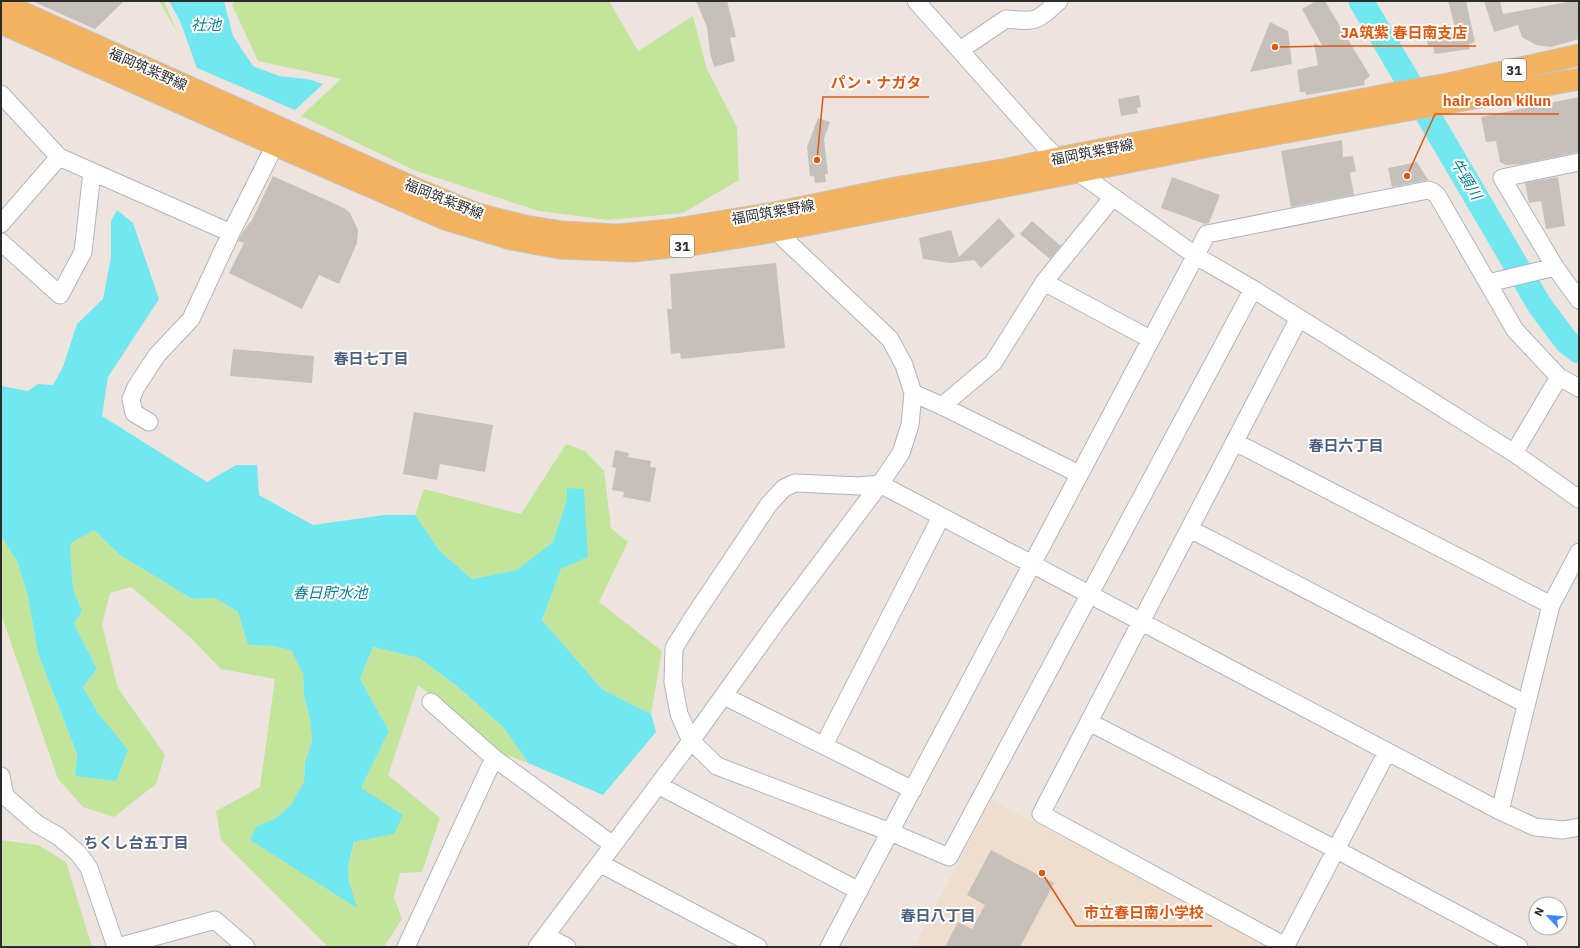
<svg xmlns="http://www.w3.org/2000/svg" width="1580" height="948" font-family="'IBM Plex Sans','Noto Sans JP',sans-serif">
<rect width="100%" height="100%" fill="#eee4df"/>
<!-- education -->
<path fill="#efdece" d="M991 800 1270 945 1271 947H914Z"/>
<!-- green -->
<path fill="#c3e59b" d="M159 1H164L177 32Z
M234 1H609L638 51 693 16 707 69 737 127 739 180 683 213 608 220 539 211 416 171 301 116 341 79 258 61 232 5Z
M566 444 585 451 604 471 611 528 628 542 599 602 662 651 651 714 602 689 542 620 561 569 588 557 567 489 566 503 553 542 518 570 472 579 440 551 415 515 424 489 521 514Z
M94 530 120 555 192 599 215 598 238 612 248 645 272 646 291 650 303 674 304 696 310 719 312 741 305 762 304 783 290 806 276 818 256 827 356 907 349 881 348 867 355 841 394 834 361 788 389 731 360 679 373 647 419 658 458 687 504 728 528 763 504 754 418 685 388 775 440 818 422 872 400 873 394 897 402 919 384 947H328L221 840 216 811 260 787 275 679 221 669 191 638 131 587 110 593 102 624 118 688 165 755 156 784 114 817 83 807 58 779 1 614V536L17 561 28 596 38 654 77 754 75 776 98 713 83 687 97 669 74 624 82 611 73 589 70 544Z
M1 840 38 845 66 862 92 947H1Z"/>
<!-- water -->
<path fill="#71e8f0" d="M169 1H224L233 36 253 66 279 76 307 79 323 84 295 110 197 68 180 21Z
M117 210 133 223 159 299 108 377 102 416 207 482 236 465H257L259 495 313 525 384 515H415L440 551 472 579 517 570 553 542 566 503 567 488 584 489 588 557 561 569 542 620 602 689 651 714 656 732 603 795 528 763 504 728 458 687 419 658 373 647 360 679 389 731 361 788 403 815 394 834 354 842 348 867 349 881 357 908 250 840 256 827 276 818 290 806 304 782 305 762 312 741 310 719 304 696 303 674 291 650 272 646 248 645 238 612 215 598 192 599 120 555 94 530 70 544 73 589 82 611 74 624 97 669 83 687 98 713 128 750 116 781 75 776 77 754 38 654 28 596 17 561 1 536V386L28 391 38 384 53 385 63 367 77 324 103 299 111 257V221Z"/>
<g fill="none" stroke-linecap="round" stroke-linejoin="round">
<!-- river -->
<path stroke="#71e8f0" stroke-width="25" d="M1361 1 1540 306 1567 342 1579 351"/>
</g>
<!-- building -->
<path fill="#c6c0ba" d="M32 1H124L95 29Z
M696 1H727L736 37 730 38 735 61 714 67 710 53 707 27Z
M1316 1H1325L1370 76 1364 81 1365 85 1306 95 1305 92H1300L1297 70 1318 65 1314 43 1323 47 1302 9Z
M1448 1H1466L1475 42 1469 44 1470 49 1435 54 1433 47 1428 46 1425 34 1455 27Z
M1484 1H1500L1503 14 1573 1H1579V39L1551 47 1536 45 1522 37 1518 25 1494 32Z
M1270 22 1288 31 1292 64 1250 72Z
M1139 95 1141 107 1137 108 1138 113 1121 116 1118 99Z
M1579 97V152L1522 164 1506 165 1500 162 1496 141 1486 142 1481 117Z
M818 118 830 122 824 139 828 174H825L826 182 815 183 814 176H810L807 147Z
M1342 140 1343 157 1353 156 1356 171 1350 173 1354 195 1291 207 1281 151Z
M1417 162 1428 180 1392 187 1388 168Z
M273 176 344 208 350 213 358 230 357 243 339 284 319 275 302 309 229 273 244 243 238 241 243 232 252 220Z
M1172 177 1220 195 1209 223 1205 224 1161 208Z
M1558 177 1565 226 1546 229 1541 201 1529 203 1525 183Z
M999 218 1015 236 981 268 974 260 950 263 923 259 919 238 951 230 959 257Z
M1032 221 1061 246 1050 259 1020 234Z
M776 263 785 348 681 359 680 353 671 354 667 309H672L670 274Z
M233 349 314 356 312 383 230 376Z
M414 412 493 425 485 472 440 464 437 480 403 474Z
M615 450 629 453 628 457 651 461 650 467 656 468 650 502 623 497 624 492 612 490 616 468 612 467Z
M991 850 1054 883 1020 947H945L958 922 972 929 985 905 967 895Z"/>
<g fill="none" stroke-linecap="round" stroke-linejoin="round">
<!-- minor casing -->
<g stroke="#afb4bc" stroke-width="19">
<path id="minor" d="M916 1 1044 145 1058 158 1196 256 1253 289 1514 453 1579 499
M960 50 1006 19C1037 22 1036 22 1059 1
M1 94 59 157
M1579 162 1502 178 1555 267 1579 300
M1 224 59 157 231 233
M1 242 60 295 83 252 92 172
M1044 282 1113 197
M1488 283 1555 267
M1253 289 949 857 890 832 717 766 691 741 679 714 673 682 674 648 692 619 769 504 784 488 795 483 859 486 880 484 1500 811 1535 827 1563 830 1579 827
M1559 377 1579 388
M913 393 942 406 1079 474
M942 406 993 363 1044 282 1150 339
M149 422 134 413 131 399 136 387 157 355 191 319 231 233 275 145
M1235 442 1551 605
M1190 529 1526 704
M724 696 913 790
M431 702 494 758 613 845
M1089 722 1337 850 1519 947
M824 745 941 517
M1 776 5 796 37 824 58 836 78 853 89 868 116 947
M658 785 859 891
M1500 811 1551 605 1579 552
M601 864 758 947
M546 936 567 947
M118 947 215 920 246 947
M406 947 494 758
M537 947 691 741 777 621 880 484 901 453 910 425 913 393 904 365 890 339 776 231
M829 947 1207 234 1428 190 1433 192 1437 195 1515 330 1559 377 1514 453
M1285 947 1387 752
M1287 947 1041 814 1299 318"/>
</g>
<!-- major casing -->
<g stroke="#c4c4c4" stroke-width="23">
<path id="major" d="M1 3 412 187 477 214 525 226 562 232 618 235 670 230 774 213 895 188 1008 169 1058 158 1390 94 1448 84 1579 55
M1 23 275 145 445 219 511 239 560 248 633 251 697 244 776 231 1210 146 1579 79"/>
</g>
<!-- minor -->
<use href="#minor" stroke="#fff" stroke-width="17"/>
<!-- major -->
<use href="#major" stroke="#f2b25f" stroke-width="21"/>
</g>
<g text-anchor="middle" stroke-width="4" stroke-linejoin="round" paint-order="stroke">
<!-- shield labels -->
<g fill="#fff" stroke="#6b6b6b" stroke-width="1">
<rect x="1502" y="59" width="24" height="22" rx="3"/>
<rect x="670" y="235" width="24" height="22" rx="3"/>
</g>
<g font-size="13" font-weight="bold" fill="#2c2c2c">
<text x="1514" y="75">31</text>
<text x="682" y="251">31</text>
</g>
<!-- street labels -->
<g font-size="14" fill="#2c2c2c" stroke="#fff">
<text transform="translate(148 69) rotate(24)" y="5">福岡筑紫野線</text>
<text transform="translate(1092 152) rotate(-11)" y="5">福岡筑紫野線</text>
<text transform="translate(444 199) rotate(22)" y="5">福岡筑紫野線</text>
<text transform="translate(773 212) rotate(-10)" y="5">福岡筑紫野線</text>
</g>
<!-- water labels -->
<g font-size="15" font-style="italic" fill="#0c7f92" stroke="#fff">
<text x="206" y="30">社池</text>
<text transform="translate(1466 179) rotate(59)" y="5">牛頸川</text>
<text x="330" y="598">春日貯水池</text>
</g>
<!-- neighbourhood labels -->
<g font-size="15" font-weight="bold" fill="#4c5f7e" stroke="#fff">
<text x="371" y="364">春日七丁目</text>
<text x="1346" y="451">春日六丁目</text>
<text x="136" y="848">ちくし台五丁目</text>
<text x="938" y="921">春日八丁目</text>
</g>
</g>
<!-- callouts -->
<path fill="none" stroke="#df570e" stroke-width="1.5" d="M1275 47L1333 46H1476M817 160L823 97H929M1407 176L1435 114H1559M1042 873L1076 926H1212"/>
<g fill="#df570e" stroke="#fff" stroke-width="1.5">
<circle cx="1275" cy="47" r="4"/>
<circle cx="817" cy="160" r="4"/>
<circle cx="1407" cy="176" r="4"/>
<circle cx="1042" cy="873" r="4"/>
</g>
<g font-size="15" text-anchor="middle" font-weight="bold" fill="#df570e" stroke="#fff" stroke-width="4" stroke-linejoin="round" paint-order="stroke">
<text x="1404" y="38">JA筑紫 春日南支店</text>
<text x="876" y="88">パン・ナガタ</text>
<text x="1497" y="106">hair salon kilun</text>
<text x="1144" y="918">市立春日南小学校</text>
</g>
<!-- border -->
<rect width="1580" height="948" fill="none" stroke="#2c2c2c" stroke-width="4"/>
<!-- north arrow -->
<g transform="translate(1548 916) rotate(296)"><circle r="19" fill="#ffffff" stroke="#ababab"/>
<path d="M0-3L7 15L0 10L-7 15Z" fill="#3e88fc"/>
<text y="-6" font-size="11" font-weight="bold" text-anchor="middle" fill="#2c2c2c">N</text>
</g>
</svg>
